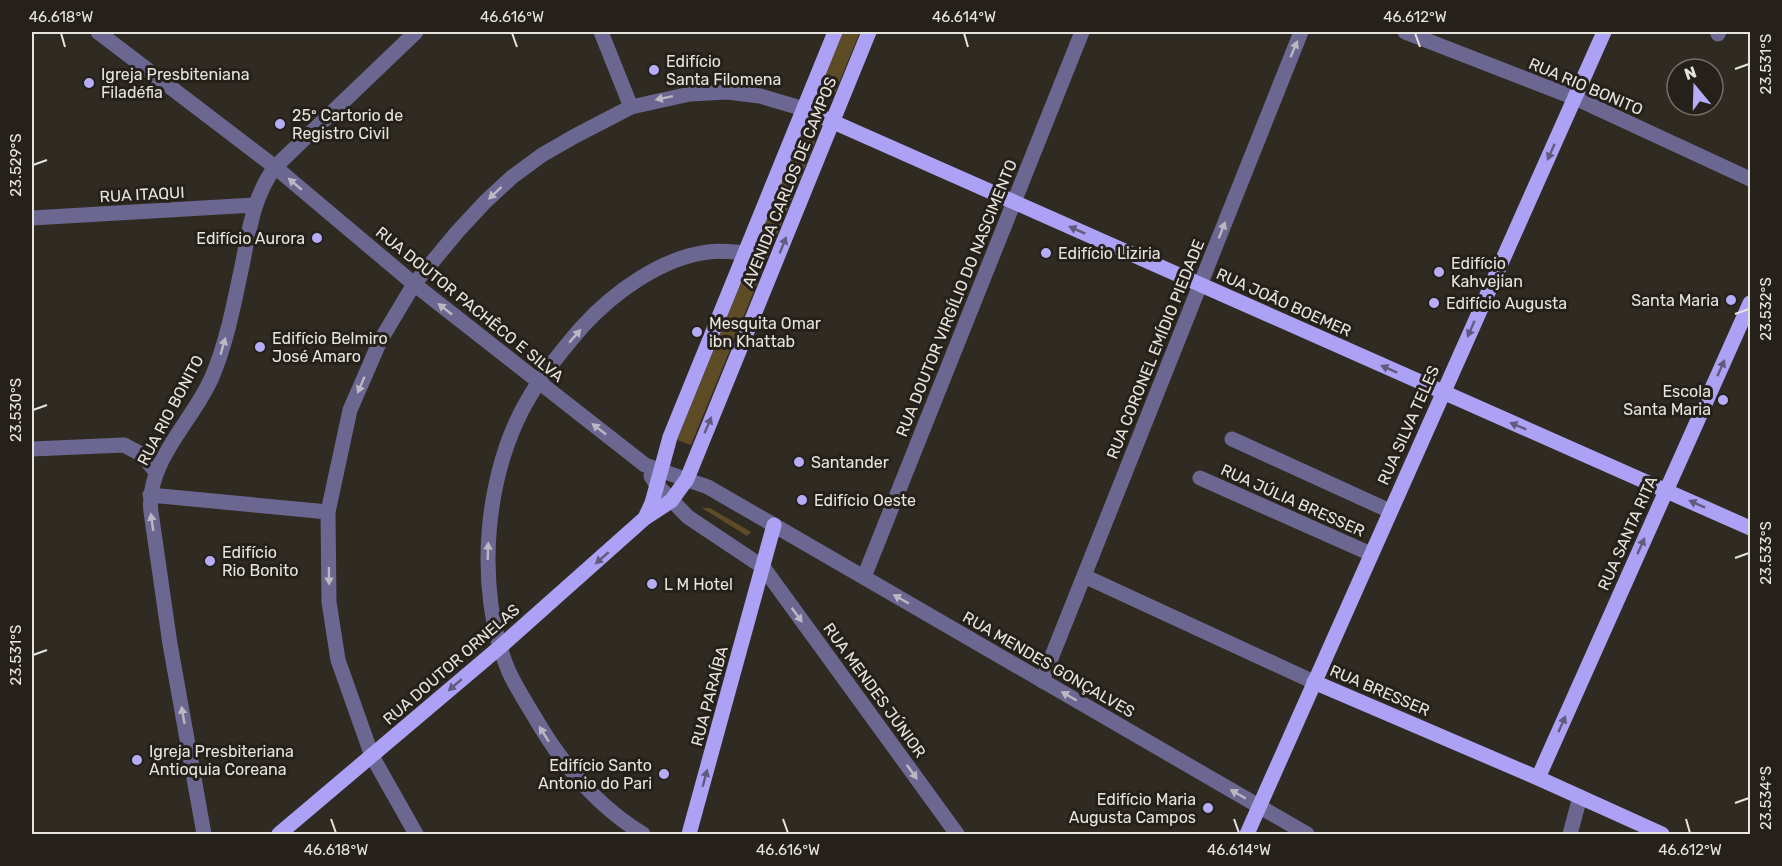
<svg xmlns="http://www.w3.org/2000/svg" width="1782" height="866" font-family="Rubik,sans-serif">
<rect width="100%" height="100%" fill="#2f2b23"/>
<!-- green -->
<path fill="#5e4c27" d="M843 32H860L834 95 819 90Z
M801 136 815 142 691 445 677 440Z
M702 508H710L751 532 747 536Z"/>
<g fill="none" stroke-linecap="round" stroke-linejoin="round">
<!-- minor -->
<path stroke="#6c6790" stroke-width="15" d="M98 32 275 167 414 284 645 465 708 487 1307 834
M601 32 631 107
M1405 32 1575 98 1750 179
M1718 34 1719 32
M32 218 254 205
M1232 439 1390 511
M32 449 124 445 141 454 156 472
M651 476 657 485 688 517 763 567 957 834
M1200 478 1371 554
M150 495 328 512
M1084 576 1314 682
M864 577 1082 32
M1042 681 1301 32
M204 834 170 644 151 512C145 462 194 420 212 377 227 342 234 303 242 266 249 231 253 197 275 167L416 32
M416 834 372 756 338 660 329 602 328 512 350 410 380 341 414 284 458 231 485 202 512 177 542 155 575 136 631 107 690 94 727 92 760 96 804 109
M643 834C597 806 561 763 534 716 525 701 516 687 509 672 474 591 484 471 530 396 545 371 563 349 582 327 614 292 661 258 708 252 721 250 733 252 745 253
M1570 834 1580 797"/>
<!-- major -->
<path stroke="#ada1f5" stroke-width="15" d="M804 109 1750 528
M645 518 652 503 670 437 835 32
M1314 682 1538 778 1662 834
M1538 778 1750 303
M279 834 500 647 645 518 671 501 687 479 869 32
M689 834 774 525
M1247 834 1604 32"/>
</g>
<!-- one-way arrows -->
<defs><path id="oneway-solid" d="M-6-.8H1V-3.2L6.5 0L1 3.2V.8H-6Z" transform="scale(1.5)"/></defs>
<g fill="#bcb8c3">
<use href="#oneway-solid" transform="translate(1294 49) rotate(-67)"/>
<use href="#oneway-solid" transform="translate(664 98) rotate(168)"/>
<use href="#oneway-solid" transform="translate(295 184) rotate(-139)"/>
<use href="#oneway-solid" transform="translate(495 193) rotate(137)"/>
<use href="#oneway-solid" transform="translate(1222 230) rotate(-69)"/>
<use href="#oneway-solid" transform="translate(445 309) rotate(-142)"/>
<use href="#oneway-solid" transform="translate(575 336) rotate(-49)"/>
<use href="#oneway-solid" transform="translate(223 346) rotate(-74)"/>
<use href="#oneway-solid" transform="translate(361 385) rotate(113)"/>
<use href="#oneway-solid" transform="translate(599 429) rotate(-142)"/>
<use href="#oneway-solid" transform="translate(152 522) rotate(-98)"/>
<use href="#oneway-solid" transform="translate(488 551) rotate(-88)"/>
<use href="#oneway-solid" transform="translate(329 576) rotate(89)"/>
<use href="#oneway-solid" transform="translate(901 599) rotate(-150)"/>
<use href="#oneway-solid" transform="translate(797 615) rotate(54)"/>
<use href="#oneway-solid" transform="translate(1069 696) rotate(-150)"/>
<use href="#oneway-solid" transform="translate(183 715) rotate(-100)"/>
<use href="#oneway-solid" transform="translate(544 734) rotate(-122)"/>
<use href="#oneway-solid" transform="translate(912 772) rotate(54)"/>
<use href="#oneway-solid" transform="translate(1238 794) rotate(-150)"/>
</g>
<g fill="#625b7d">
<use href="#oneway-solid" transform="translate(1551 152) rotate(114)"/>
<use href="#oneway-solid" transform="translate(1077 230) rotate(-156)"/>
<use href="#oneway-solid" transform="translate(783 245) rotate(-68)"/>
<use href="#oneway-solid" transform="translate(1471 329) rotate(114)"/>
<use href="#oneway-solid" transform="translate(1721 368) rotate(-66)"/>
<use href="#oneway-solid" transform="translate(1389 369) rotate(-156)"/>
<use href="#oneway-solid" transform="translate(708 425) rotate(-67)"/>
<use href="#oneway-solid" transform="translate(1518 426) rotate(-157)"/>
<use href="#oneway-solid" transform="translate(1697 504) rotate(-156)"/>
<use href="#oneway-solid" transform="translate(1641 546) rotate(-66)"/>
<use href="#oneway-solid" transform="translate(602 558) rotate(139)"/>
<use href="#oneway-solid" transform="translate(455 685) rotate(139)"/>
<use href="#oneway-solid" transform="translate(1562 724) rotate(-66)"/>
<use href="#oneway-solid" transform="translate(705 778) rotate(-75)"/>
</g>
<!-- ticks -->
<path fill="none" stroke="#e7e4df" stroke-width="2" d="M61 33 65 47M512 33 517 47M964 33 968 47M1415 33 1420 47M1735 69 1749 64M33 165 47 160M1735 314 1749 309M33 410 47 405M1735 558 1749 553M33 655 47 650M1735 803 1749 798M331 819 336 833M783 819 788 833M1234 819 1239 833M1686 819 1690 833"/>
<!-- markers -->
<g fill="#b6acf8" stroke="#25211a" stroke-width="2">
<circle cx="654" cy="70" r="6"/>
<circle cx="89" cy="83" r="6"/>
<circle cx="280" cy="124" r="6"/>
<circle cx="317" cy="238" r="6"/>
<circle cx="1046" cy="253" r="6"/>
<circle cx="1439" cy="272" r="6"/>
<circle cx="1731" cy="300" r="6"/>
<circle cx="1434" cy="303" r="6"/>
<circle cx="697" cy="332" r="6"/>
<circle cx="260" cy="347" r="6"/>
<circle cx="1723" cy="400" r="6"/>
<circle cx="799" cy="462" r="6"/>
<circle cx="802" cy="500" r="6"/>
<circle cx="210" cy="561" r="6"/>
<circle cx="652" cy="584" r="6"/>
<circle cx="137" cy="760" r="6"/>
<circle cx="664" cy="774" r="6"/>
<circle cx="1208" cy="808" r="6"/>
</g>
<g text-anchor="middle" stroke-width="6" stroke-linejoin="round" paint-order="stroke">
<!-- poi labels -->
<g font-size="16" fill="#e7e4df" stroke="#25211a" text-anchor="start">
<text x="666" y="67">Edifício<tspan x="666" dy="18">Santa Filomena</tspan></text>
<text x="101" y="80">Igreja Presbiteniana<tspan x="101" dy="18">Filadéfia</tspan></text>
<text x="292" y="121">25º Cartorio de<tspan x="292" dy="18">Registro Civil</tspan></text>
<text x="305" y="244" text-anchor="end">Edifício Aurora</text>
<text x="1058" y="259">Edifício Liziria</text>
<text x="1451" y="269">Edifício<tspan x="1451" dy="18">Kahvejian</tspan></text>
<text x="1719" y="306" text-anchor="end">Santa Maria</text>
<text x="1446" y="309">Edifício Augusta</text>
<text x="709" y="329">Mesquita Omar<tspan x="709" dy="18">ibn Khattab</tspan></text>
<text x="272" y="344">Edifício Belmiro<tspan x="272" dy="18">José Amaro</tspan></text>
<text x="1711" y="397" text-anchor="end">Escola<tspan x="1711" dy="18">Santa Maria</tspan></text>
<text x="811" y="468">Santander</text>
<text x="814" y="506">Edifício Oeste</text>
<text x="222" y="558">Edifício<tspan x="222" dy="18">Rio Bonito</tspan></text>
<text x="664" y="590">L M Hotel</text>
<text x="149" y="757">Igreja Presbiteriana<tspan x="149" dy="18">Antioquia Coreana</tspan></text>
<text x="652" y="771" text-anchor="end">Edifício Santo<tspan x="652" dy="18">Antonio do Pari</tspan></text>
<text x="1196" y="805" text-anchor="end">Edifício Maria<tspan x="1196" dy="18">Augusta Campos</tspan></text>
</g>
<!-- street labels -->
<g font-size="16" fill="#e7e4df" stroke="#25211a">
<text transform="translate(1586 86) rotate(23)" y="6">RUA RIO BONITO</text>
<text transform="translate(789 182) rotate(-68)" y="6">AVENIDA CARLOS DE CAMPOS</text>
<text transform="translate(142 194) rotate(-3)" y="6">RUA ITAQUI</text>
<text transform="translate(956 298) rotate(-68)" y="6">RUA DOUTOR VIRGÍLIO DO NASCIMENTO</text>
<text transform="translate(1284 302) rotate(24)" y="6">RUA JOÃO BOEMER</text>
<text transform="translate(470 304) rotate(39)" y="6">RUA DOUTOR PACHÊCO E SILVA</text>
<text transform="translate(1155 349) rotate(-68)" y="6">RUA CORONEL EMÍDIO PIEDADE</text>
<text transform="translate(170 410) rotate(-62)" y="6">RUA RIO BONITO</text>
<text transform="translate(1408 425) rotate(-66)" y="6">RUA SILVA TELES</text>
<text transform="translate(1293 500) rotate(24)" y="6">RUA JÚLIA BRESSER</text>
<text transform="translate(1627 533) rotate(-66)" y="6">RUA SANTA RITA</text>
<text transform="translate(451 664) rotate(-41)" y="6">RUA DOUTOR ORNELAS</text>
<text transform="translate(1049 664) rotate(30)" y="6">RUA MENDES GONÇALVES</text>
<text transform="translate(875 690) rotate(54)" y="6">RUA MENDES JÚNIOR</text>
<text transform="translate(1380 690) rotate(23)" y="6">RUA BRESSER</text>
<text transform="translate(709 696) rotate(-75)" y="6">RUA PARAÍBA</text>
</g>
</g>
<!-- border -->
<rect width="1782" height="866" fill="none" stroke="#25211a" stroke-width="66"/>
<!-- north arrow -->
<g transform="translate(1695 87) rotate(341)"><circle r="28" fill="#25211a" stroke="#736f69" stroke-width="1.5"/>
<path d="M0-4.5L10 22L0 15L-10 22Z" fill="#b6acf8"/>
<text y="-9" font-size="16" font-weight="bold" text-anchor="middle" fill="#e7e4df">N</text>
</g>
<rect x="33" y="33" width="1716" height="800" fill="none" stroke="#e7e4df" stroke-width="2"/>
<g font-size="15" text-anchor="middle" fill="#e7e4df">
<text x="61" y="22">46.618°W</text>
<text x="512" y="22">46.616°W</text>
<text x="964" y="22">46.614°W</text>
<text x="1415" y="22">46.612°W</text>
<text transform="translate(1766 64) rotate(-90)" y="5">23.531°S</text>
<text transform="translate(16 165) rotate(-90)" y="5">23.529°S</text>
<text transform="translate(1766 309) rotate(-90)" y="5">23.532°S</text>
<text transform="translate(16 410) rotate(-90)" y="5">23.530°S</text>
<text transform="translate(1766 553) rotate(-90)" y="5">23.533°S</text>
<text transform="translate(16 655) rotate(-90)" y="5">23.531°S</text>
<text transform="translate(1766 798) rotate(-90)" y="5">23.534°S</text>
<text x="336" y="855">46.618°W</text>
<text x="788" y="855">46.616°W</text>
<text x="1239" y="855">46.614°W</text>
<text x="1690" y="855">46.612°W</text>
</g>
</svg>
